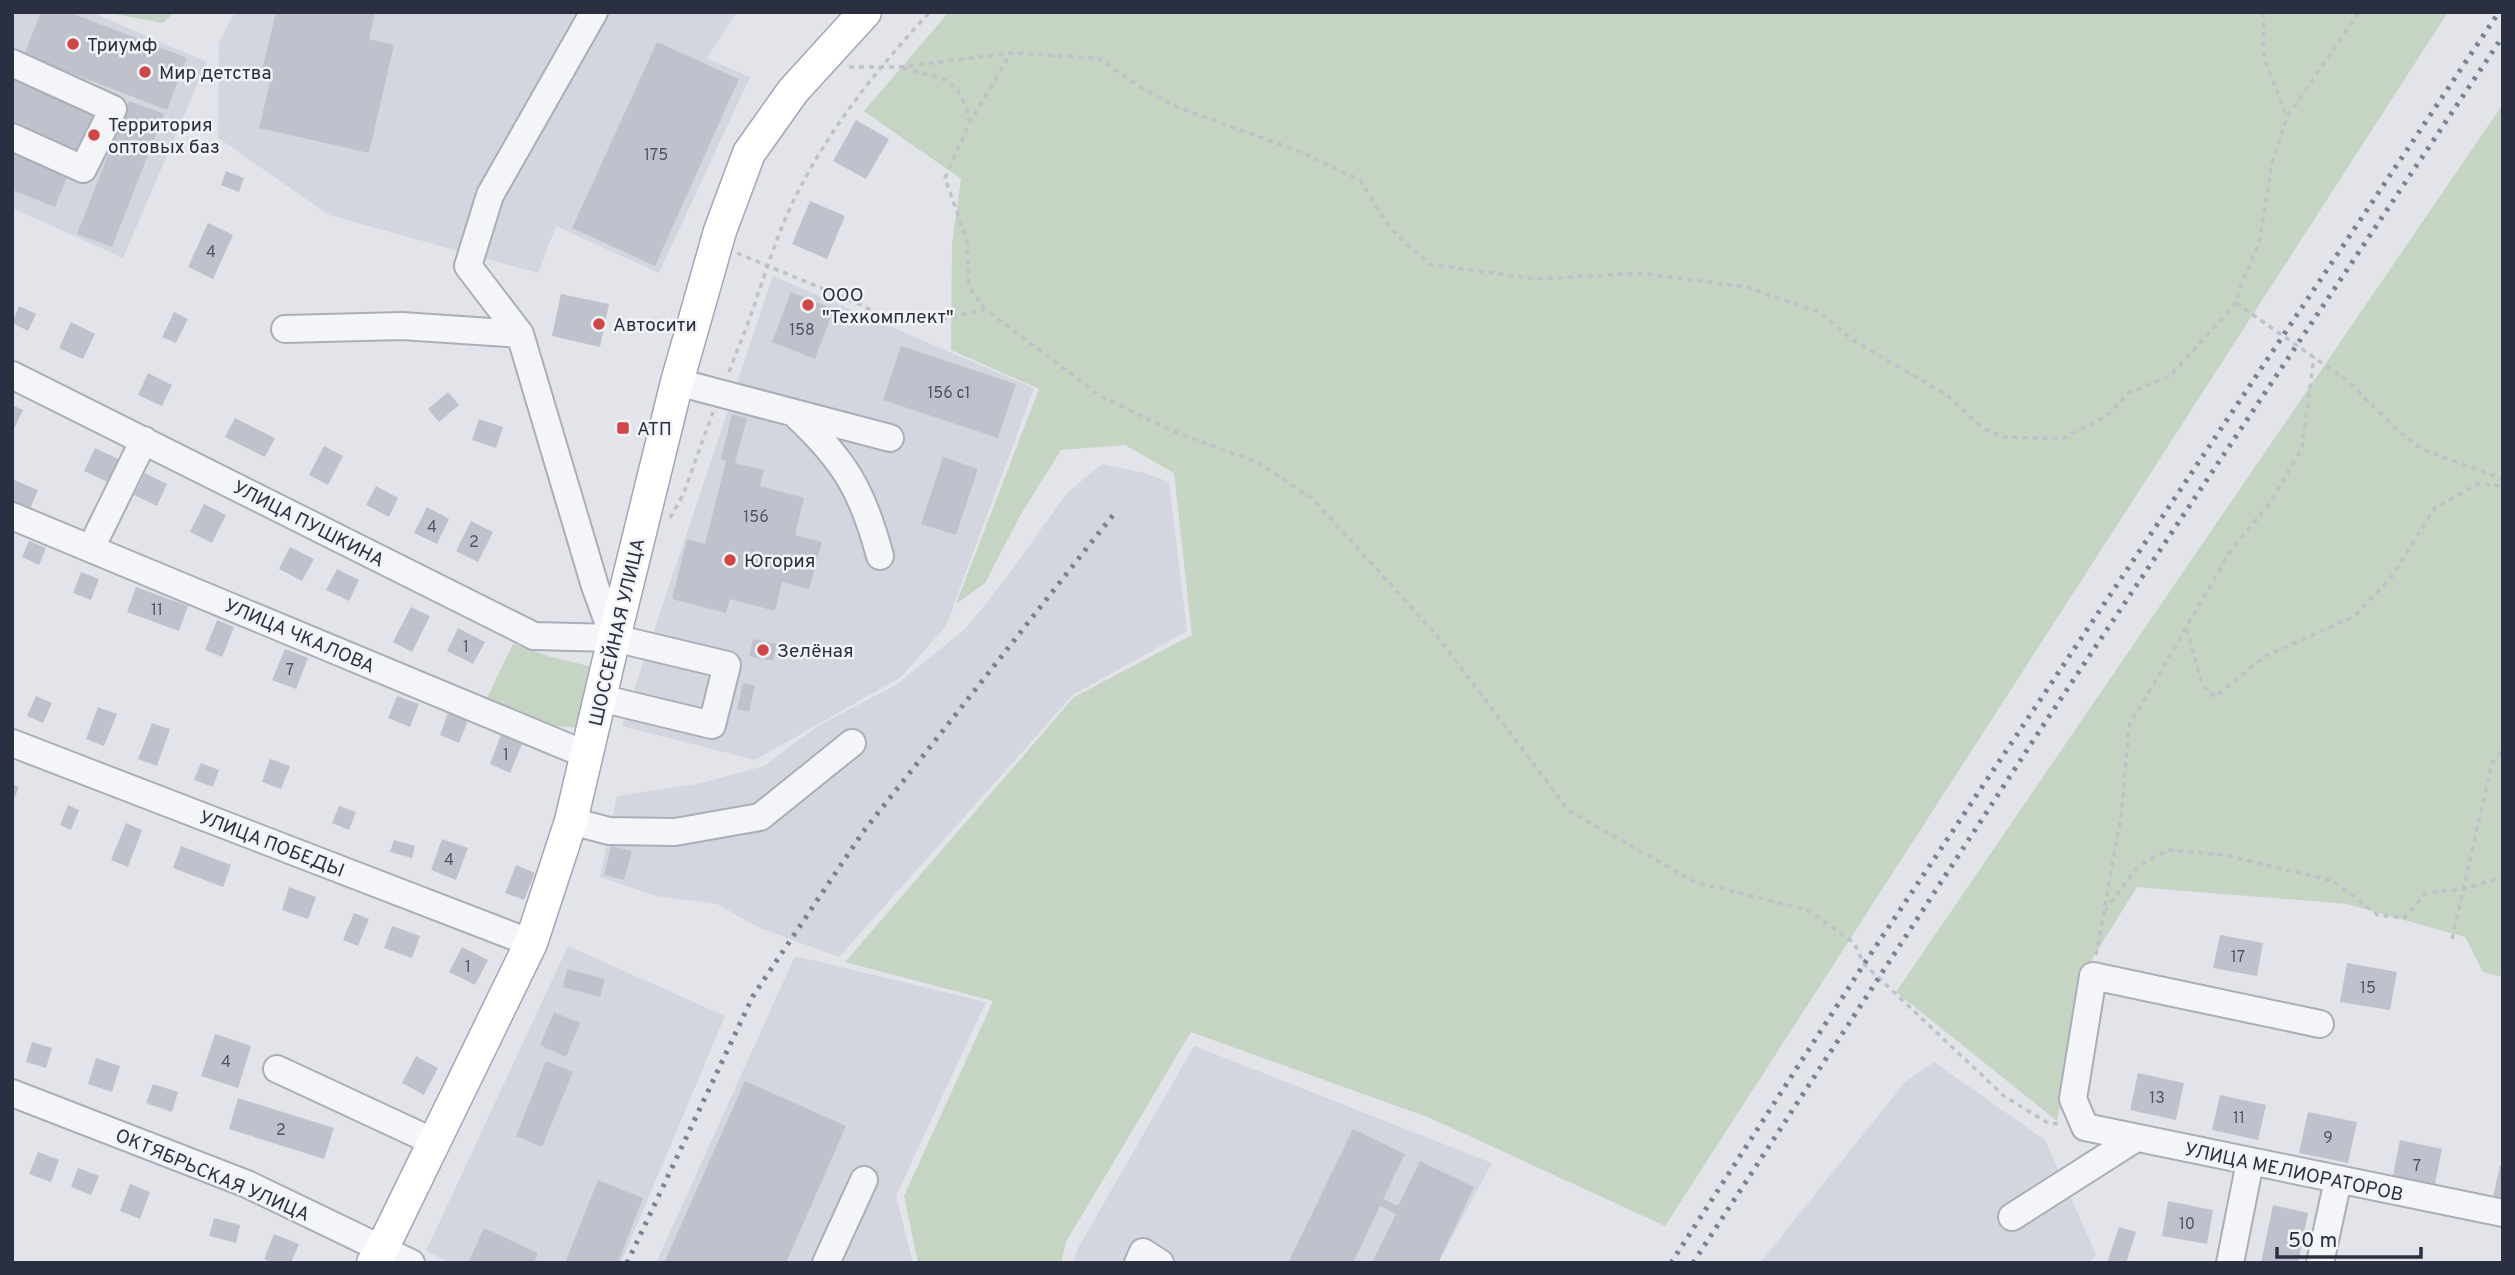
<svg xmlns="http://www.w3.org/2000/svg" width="2515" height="1275" font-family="Overpass,sans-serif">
<rect width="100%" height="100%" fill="#e2e4ea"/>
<!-- built -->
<path fill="#d4d6df" d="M12 12H91L207 62 123 258 12 208Z
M235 12H737L707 58 750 77 659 273 556 226 538 273 329 215 218 138 219 42Z
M773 276 1034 388 946 626 901 677 755 760 622 726Z
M1102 464 1145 473 1169 482 1187 631 1073 695 839 957 760 928 717 904 656 896 600 877 617 796 702 783 764 766 819 725 896 685 966 628 1004 581 1067 493Z
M568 946 725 1016 621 1263H451L426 1251Z
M795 956 986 1002 896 1196 913 1263H656Z
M1194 1046 1492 1163 1438 1263H1074L1077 1250Z
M1934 1062 2045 1140 2096 1254 2089 1263H1760L1905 1082Z"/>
<!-- green -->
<path fill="#c5d4c3" d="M104 12H174L163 23Z
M949 12H2448L1665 1226 1430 1118 1191 1032 1066 1242 1061 1263H918L904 1196 993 1001 845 962 1074 697 1192 635 1174 473 1125 445 1061 450 1021 514 985 583 956 604 1039 389 951 350 952 244 961 179 864 111Z
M2503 104V977L2483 972 2465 937 2347 904 2137 887 2087 967 2057 1121 1896 992Z
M513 644 551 657 597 668 581 728 532 724 486 700Z"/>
<!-- building -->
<path fill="#bfc2cd" d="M41 12H69L187 58 167 110 24 55Z
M276 12H375L369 39 394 45 369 153 259 128 270 82 260 79Z
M657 42 739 79 655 266 572 228Z
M12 77 93 115 77 150 12 120Z
M129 101 164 114 112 247 77 234Z
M856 120 889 139 866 179 833 161Z
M12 149 69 172 55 207 12 190Z
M226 171 244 178 239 192 221 185Z
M810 201 845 216 827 259 792 244Z
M208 223 233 235 213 279 188 267Z
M791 292 834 309 815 359 772 342Z
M561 294 609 304 600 347 552 336Z
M19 306 36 314 28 331 12 323Z
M174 312 188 319 176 343 162 337Z
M71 322 95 334 83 359 59 348Z
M901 346 1016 384 998 438 883 400Z
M148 373 172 385 162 406 138 395Z
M448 392 459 405 439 422 428 409Z
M12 405 23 410 12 433Z
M732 414 747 418 735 463 764 470 760 486 804 498 795 535 822 542 809 589 782 582 775 611 730 599 726 613 672 599 687 539 705 544 726 461 721 459Z
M235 418 275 438 265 457 225 437Z
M479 419 503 427 496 448 472 440Z
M324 446 343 456 328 485 309 475Z
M95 448 123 461 112 484 84 471Z
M943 457 978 469 956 535 921 524Z
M145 473 167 484 157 506 134 495Z
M14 480 38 490 29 511 12 504Z
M376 486 398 498 389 517 366 505Z
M204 504 226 515 212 543 190 532Z
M427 507 449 519 437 544 414 533Z
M471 521 493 532 478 562 456 551Z
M29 541 46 548 39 565 22 557Z
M290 547 314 559 302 581 279 569Z
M337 569 359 580 349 601 326 590Z
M81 572 99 579 91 600 73 593Z
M136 587 188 606 179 631 127 612Z
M411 607 430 616 412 652 393 642Z
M217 620 234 627 222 657 205 650Z
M458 628 485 642 473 664 447 651Z
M753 639 777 644 773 661 749 656Z
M285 649 308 658 296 689 272 680Z
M743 683 755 686 749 712 737 709Z
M36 696 52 703 43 723 27 716Z
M397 696 419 704 410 727 388 718Z
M98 707 117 714 104 746 86 739Z
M448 713 468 721 459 743 440 735Z
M152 723 170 729 157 766 138 759Z
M501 735 522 744 510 773 490 764Z
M270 759 290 766 281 789 262 782Z
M201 763 219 770 213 787 194 780Z
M12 784 19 787 12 804Z
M68 805 79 810 71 830 60 825Z
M339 806 356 812 349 830 332 823Z
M126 823 142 830 128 867 111 860Z
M442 839 468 848 456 880 431 870Z
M394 840 415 846 412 858 390 852Z
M181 846 231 865 223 887 173 868Z
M611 846 632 851 624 880 604 875Z
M516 865 535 873 524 900 505 893Z
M289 887 316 897 308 919 282 910Z
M354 913 369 919 358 946 343 940Z
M392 926 420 936 412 958 384 948Z
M2220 935 2263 943 2257 976 2213 968Z
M462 947 488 960 475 985 449 972Z
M2347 963 2397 972 2390 1010 2340 1002Z
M567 969 605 979 600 997 563 987Z
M554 1012 580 1023 566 1057 540 1045Z
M215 1034 251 1046 238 1088 201 1076Z
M32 1042 52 1048 46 1068 26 1062Z
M416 1056 438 1068 424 1095 402 1083Z
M96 1058 120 1066 112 1092 88 1084Z
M546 1061 573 1072 542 1147 516 1136Z
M2138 1073 2184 1083 2176 1120 2130 1110Z
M745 1081 846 1126 786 1263H664Z
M153 1084 178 1092 172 1112 146 1103Z
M2220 1095 2266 1105 2258 1140 2212 1130Z
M238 1098 334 1128 324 1159 229 1129Z
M2308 1112 2357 1122 2348 1163 2299 1153Z
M1353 1129 1405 1154 1383 1199 1398 1206 1420 1161 1474 1187 1438 1263H1372L1396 1214 1380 1206 1353 1263H1288Z
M2400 1140 2442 1149 2434 1189 2392 1180Z
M38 1152 59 1160 51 1182 29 1174Z
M2500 1165H2503V1204L2492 1202Z
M78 1168 99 1176 91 1195 71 1187Z
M598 1180 643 1198 618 1263H565Z
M130 1184 150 1192 140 1219 120 1211Z
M2168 1201 2213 1210 2207 1244 2162 1236Z
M2273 1205 2308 1213 2298 1263H2261Z
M214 1218 240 1225 236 1243 209 1236Z
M2119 1227 2136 1232 2126 1263H2107Z
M484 1228 538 1253 534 1263H468Z
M274 1234 299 1244 291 1263H273L264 1259Z"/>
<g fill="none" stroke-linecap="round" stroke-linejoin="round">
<!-- minor casing -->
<g stroke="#abaeb8" stroke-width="30">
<path id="minor" d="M594 12 490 195 468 266 520 334 595 586 614 638
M12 63 113 109 83 169 12 137
M285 329 402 326 520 334
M12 375 534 636 614 638 727 665 712 725 600 698
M677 382 890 438
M797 416C845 461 863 492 880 556
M12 516 587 755
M91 548 144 440
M12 743 531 943
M571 821 609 831 675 832 760 817 852 743
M2320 1024 2093 976 2073 1099 2085 1127 2503 1213
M277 1069 434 1142
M12 1093 247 1184 411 1263
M2012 1217 2136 1138
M826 1263 864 1180
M1138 1263 1143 1252 1160 1263
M2230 1263 2250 1162
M2320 1263 2338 1180"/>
</g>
<!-- major casing -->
<g stroke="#a1a6b6" stroke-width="35">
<path id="major" d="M373 1263 382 1249 531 943 571 821 614 638 677 382 720 231 749 153 793 91 865 12"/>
</g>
<!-- path -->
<path stroke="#bfc2c9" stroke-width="3.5" stroke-dasharray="5 5" stroke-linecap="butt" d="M2263 12 2264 58 2287 117
M849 67H899L1012 53 1098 58 1140 87 1177 107 1296 150 1360 180 1389 227 1429 264 1535 279 1640 273 1746 287 1819 312 1854 341 1947 395 1982 428 2004 437 2062 439 2107 416 2128 393 2170 376 2236 303 2241 285 2259 243 2272 163 2287 117 2359 12
M903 68C947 81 957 74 970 122
M737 253 857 303 892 321 923 324 985 309 1099 395 1168 429 1259 463 1313 499 1434 632 1569 811 1695 882 1808 910 1854 943 1864 964 2004 1096 2048 1123 2060 1124
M2236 303 2348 381 2394 427 2421 449 2503 479
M985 309 969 287 967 240 945 178 970 122 1011 53
M729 372C738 347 749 323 757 297 768 265 778 233 793 202 827 131 876 70 930 12
M670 518 683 495 713 412
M2187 629 2202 685 2215 697 2265 656 2355 616 2392 576 2435 508 2478 484 2503 486
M2105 911 2138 866 2168 850 2225 855 2333 881 2378 915 2404 918 2426 893 2464 889 2503 877
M2452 939 2492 763 2503 750
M2096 955 2121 816 2129 726 2228 555 2272 500 2302 448 2314 357"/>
<!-- minor -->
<use href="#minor" stroke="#f4f5f8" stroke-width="26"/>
<!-- major -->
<use href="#major" stroke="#fff" stroke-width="32"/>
<!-- rail -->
<path stroke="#7b8194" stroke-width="5" stroke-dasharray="3.5 7" stroke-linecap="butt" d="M627 1263 753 996 863 832 1113 515
M1671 1263 1864 964 2499 12
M1693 1263 2046 721 2503 36"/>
</g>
<!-- markers -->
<g fill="#cf4749" stroke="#f1f3f7" stroke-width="2.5">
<circle cx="73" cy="44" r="7"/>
<circle cx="145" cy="72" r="7"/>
<circle cx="94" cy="135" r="7"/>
<circle cx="808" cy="305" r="7"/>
<circle cx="599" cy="324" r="7"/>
<rect x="616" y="421" width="14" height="14" rx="3.5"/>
<circle cx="730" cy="560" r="7"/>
<circle cx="763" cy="650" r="7"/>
</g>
<g text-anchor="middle" stroke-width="5" stroke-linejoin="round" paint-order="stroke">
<!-- number labels -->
<g font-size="16" fill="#4f5465">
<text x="656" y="160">175</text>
<text x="211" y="257">4</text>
<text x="802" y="335">158</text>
<text x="949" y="398">156 с1</text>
<text x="756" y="522">156</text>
<text x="432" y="532">4</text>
<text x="474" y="547">2</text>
<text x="157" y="615">11</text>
<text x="466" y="652">1</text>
<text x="290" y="675">7</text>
<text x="506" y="760">1</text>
<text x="449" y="865">4</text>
<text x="2238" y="962">17</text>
<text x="468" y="972">1</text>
<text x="2368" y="993">15</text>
<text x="226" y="1067">4</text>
<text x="2157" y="1103">13</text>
<text x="2239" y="1123">11</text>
<text x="281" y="1135">2</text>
<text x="2328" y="1143">9</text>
<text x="2417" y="1171">7</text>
<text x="2187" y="1229">10</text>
</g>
<!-- poi labels -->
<g font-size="19" fill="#2a2f42" stroke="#f1f3f7" text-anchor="start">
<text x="87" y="51">Триумф</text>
<text x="159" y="79">Мир детства</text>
<text x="108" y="131">Территория<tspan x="108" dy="22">оптовых баз</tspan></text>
<text x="822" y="301">ООО<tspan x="822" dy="22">"Техкомплект"</tspan></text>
<text x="613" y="331">Автосити</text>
<text x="637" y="435">АТП</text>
<text x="744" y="567">Югория</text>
<text x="777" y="657">Зелёная</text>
</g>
<!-- street labels -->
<g font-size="19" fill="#2a2f42" stroke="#f1f3f7">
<text transform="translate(309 523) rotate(27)" y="7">УЛИЦА ПУШКИНА</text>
<text transform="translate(616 632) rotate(-77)" y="7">ШОССЕЙНАЯ УЛИЦА</text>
<text transform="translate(300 635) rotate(23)" y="7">УЛИЦА ЧКАЛОВА</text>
<text transform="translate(272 843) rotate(21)" y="7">УЛИЦА ПОБЕДЫ</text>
<text transform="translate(2294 1171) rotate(12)" y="7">УЛИЦА МЕЛИОРАТОРОВ</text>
<text transform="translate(213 1174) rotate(23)" y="7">ОКТЯБРЬСКАЯ УЛИЦА</text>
</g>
</g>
<!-- border -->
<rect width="2515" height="1275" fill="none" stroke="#2a2f42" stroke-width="28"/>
<!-- scale -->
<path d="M2277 1247v10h144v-10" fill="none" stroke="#2a2f42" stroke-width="3.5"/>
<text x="2288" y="1247" font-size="21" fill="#2a2f42" stroke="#f1f3f7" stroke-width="5" paint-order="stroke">50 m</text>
</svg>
